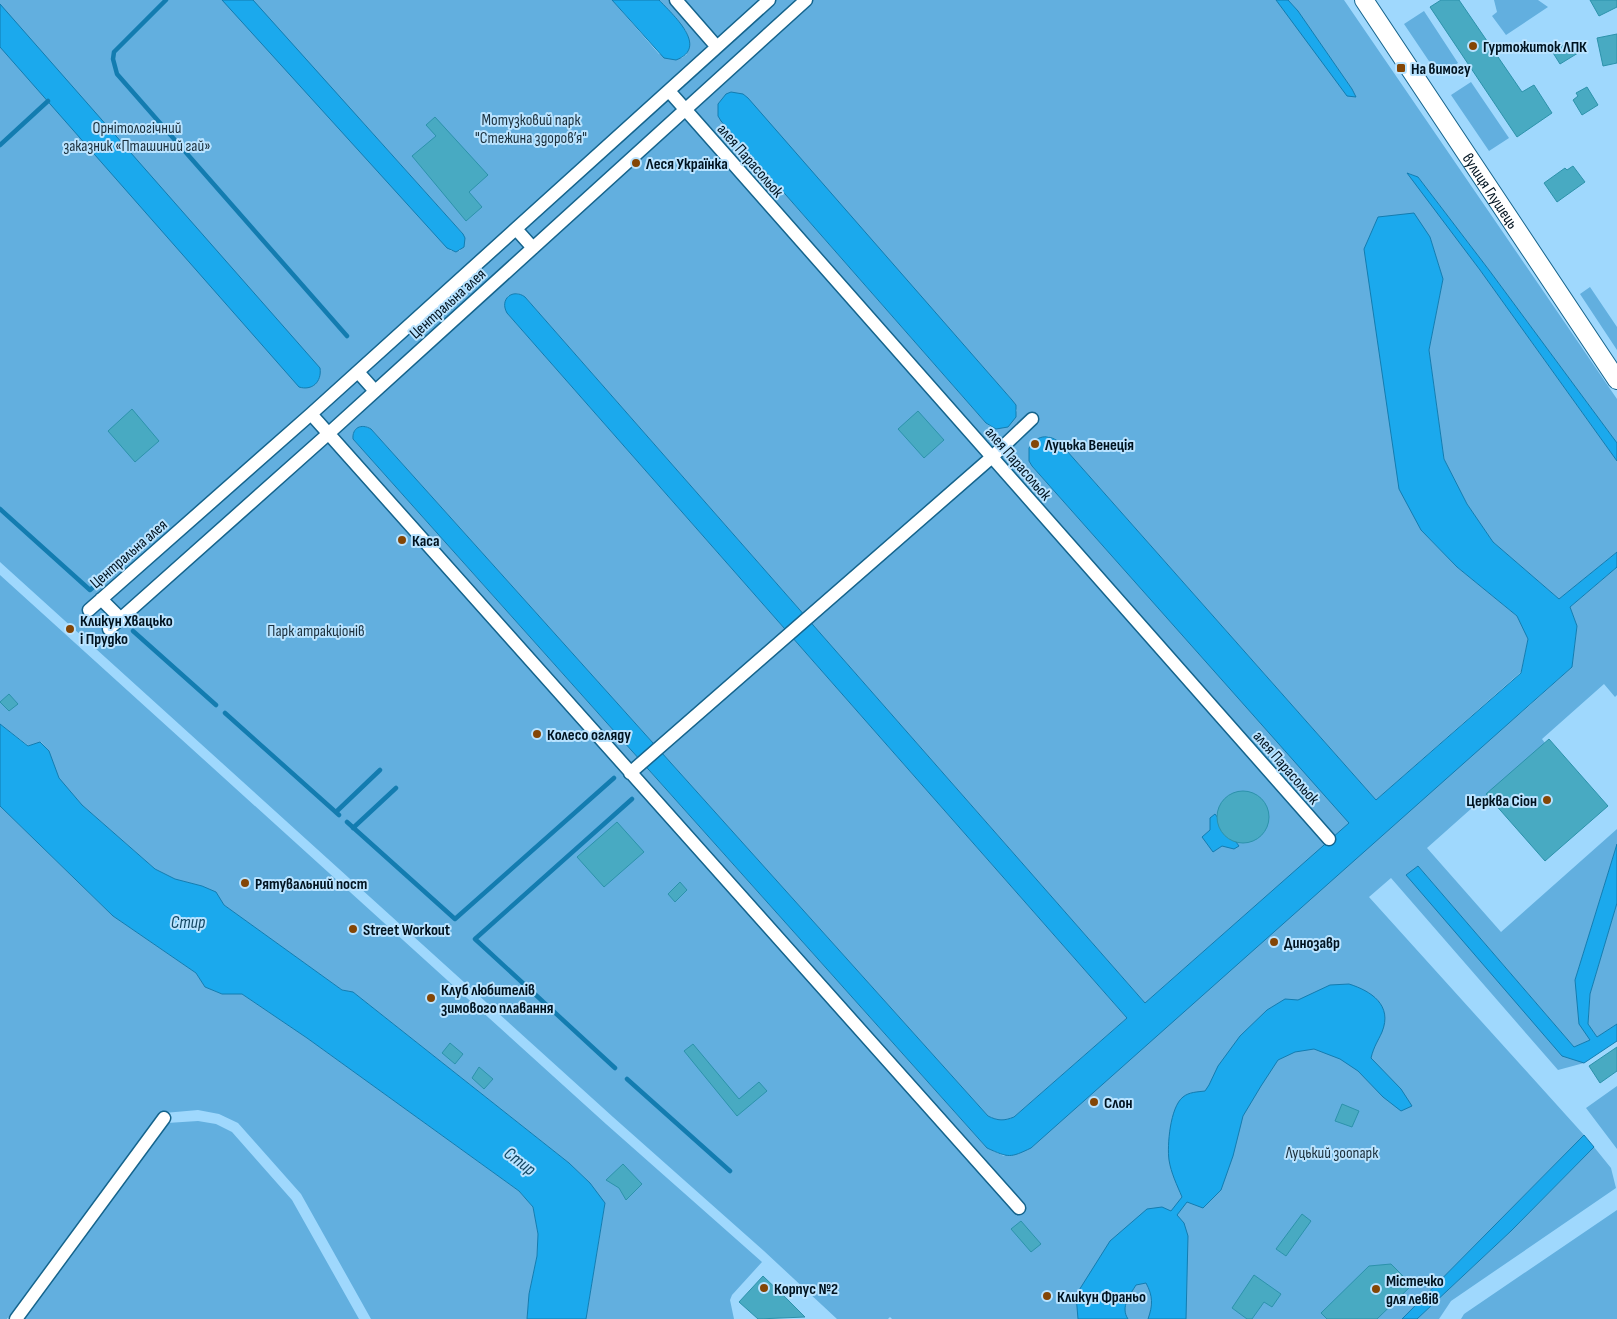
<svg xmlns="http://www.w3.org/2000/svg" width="1617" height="1319" font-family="'Sofia Sans Condensed',sans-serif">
<rect width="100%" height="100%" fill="#9fd8fd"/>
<!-- green -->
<path fill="#62afdf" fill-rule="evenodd" d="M0 0H612L659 54 682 58 687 54 686 31 659 0H1276L1355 96 1352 89 1298 11 1288 0H1344L1617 399V443L1489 270 1418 177 1408 173 1480 270 1617 461V552L1559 599 1493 542 1467 504 1444 459 1429 350 1443 279 1430 237 1421 530 1457 567 1518 617 1528 639 1521 672 1376 800 1059 442 1048 436C1039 437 1033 440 1029 448L1032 466 1350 823 1145 1003 525 297 517 293 508 296 507 313 1127 1018 1014 1117C1004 1121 998 1121 988 1116L371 429C362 423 352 428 353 439L987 1148 1004 1156 1530 705 1572 667 1577 626 1570 607 1617 567V695L1615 697 1604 684 1542 739 1545 743 1427 848 1501 932 1617 829V844L1575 980 1590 1040 1574 1047 1418 866 1407 875 1562 1055 1584 1063 1558 1070 1391 878 1369 897 1584 1135 1402 1319H892L890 1317 888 1319H837L764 1251 613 1117 0 562ZM743 94 1012 400 1017 411 991 427 986 423 721 121ZM359 118 463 234 460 251H451ZM216 251 319 368 313 386 304 388Z
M1494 0H1538L1548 7 1506 35 1492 16 1497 12Z
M1424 11 1458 63 1439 76 1404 24Z
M1471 82 1509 138 1489 151 1451 95Z
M1590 287 1617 327V350L1580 294Z
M0 575 606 1124 762 1262 732 1295 730 1300 734 1319H586L605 1204 589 1182 569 1163 353 992 342 990 224 905 215 892 202 886 175 879 155 869 82 805 58 778 49 751 41 742 29 746 0 724Z
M0 806 113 916 196 973 205 987 222 994H242L307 1038 519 1191 533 1207 538 1234 537 1256 529 1294 527 1319H371L301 1194 238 1123 219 1114 198 1110 164 1113 157 1117 7 1319H0Z
M1617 903V1024L1597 1037 1588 1024 1590 994Z
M1617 1086V1149L1586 1108Z
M198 1121 216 1124 232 1132 292 1200 359 1319H24L167 1123Z
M1594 1147 1611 1168 1616 1188 1451 1301 1439 1319H1417L1511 1231Z
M1617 1210V1319H1461L1464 1314Z"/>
<!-- water -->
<path fill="#1ba9ed" stroke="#137cb0" d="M222 0H253L463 234 465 238 464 247 456 252 447 248Z
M612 0H659C672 14 710 47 676 60L664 58Z
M1276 0H1288L1298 11 1352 89 1356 97 1347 96Z
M0 4 320 368C322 382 312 391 299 387L0 47Z
M731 92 743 94 748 98 1012 400 1016 405V417L1008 427 996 429 986 423 721 121 718 116V104L726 94Z
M1407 173 1418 177 1489 270 1617 443V461L1480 270Z
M1414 213 1430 237 1443 279 1429 350 1444 459 1467 504 1493 542 1559 599 1617 552V567L1570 607 1577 626 1572 667 1031 1148C1010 1158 1009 1158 987 1148L353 439C352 428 361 423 371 429L988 1116C998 1121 1004 1121 1014 1117L1127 1018 507 313C499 299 513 288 525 297L1145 1003 1349 823 1032 466 1029 461V448C1036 436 1047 433 1059 442L1376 800 1521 673 1528 639 1517 616 1457 567 1421 530 1399 489 1364 249 1378 217Z
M0 724 28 746 40 742 49 751 59 778 82 805 155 869 175 879 202 886 216 892 224 905 342 990 353 992 569 1163 590 1183 605 1203 586 1319H527L529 1294 537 1256 538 1234 533 1207 519 1191 307 1038 242 994H222L205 987 196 973 113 916 0 806Z
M1215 814 1239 846 1234 849 1222 846 1213 852 1202 837 1210 830V818Z
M1617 844V903L1590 994 1588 1024 1597 1037 1617 1024V1041L1584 1063 1562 1056 1406 875 1418 866 1574 1047 1590 1040 1579 1024 1575 980Z
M1349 984C1371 991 1393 1005 1382 1032 1378 1041 1374 1046 1371 1058L1401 1089 1412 1106 1401 1111 1383 1097 1358 1071 1340 1059 1314 1049 1295 1052 1278 1060 1261 1086 1243 1116 1233 1156 1221 1190 1203 1208 1187 1202 1177 1215 1184 1223 1188 1236 1186 1319H1148C1153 1305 1153 1296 1146 1283L1136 1285C1130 1295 1120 1307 1128 1319H1078L1076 1295 1110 1241 1147 1209 1162 1207 1171 1211 1182 1197C1177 1185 1171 1173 1169 1160 1167 1146 1170 1107 1183 1097 1189 1092 1197 1092 1205 1091L1209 1085 1218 1066 1240 1036 1267 1010 1285 999 1298 1000 1330 985Z
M1584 1135 1594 1147 1511 1231 1417 1319H1402Z"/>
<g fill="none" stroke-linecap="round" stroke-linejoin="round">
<!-- stream -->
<path stroke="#137cb0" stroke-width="4.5" d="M166 0 114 52 113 59 117 74 347 336
M0 145 48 101
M0 509 90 590 134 551
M133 631 216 705
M225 713 339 815
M336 812 380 770
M347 822 455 919 614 778
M353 828 396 788
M615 1068 475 939 632 799
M627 1079 730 1171"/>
</g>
<!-- building -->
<path fill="#48aac2" stroke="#2c92ab" d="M1441 0H1459L1522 92 1534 85 1552 113 1517 137 1430 7Z
M1590 0H1617V7L1599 16Z
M1617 34V63L1603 66 1597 38Z
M1572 44 1578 53 1560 64 1550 48Z
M1587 87 1598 105 1582 115 1573 100 1578 96 1576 93Z
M435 117 488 175 469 192 482 207 466 221 412 156 436 136 426 125Z
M1573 166 1585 182 1557 202 1544 183 1565 168 1567 170Z
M132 409 159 441 135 462 108 431Z
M918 411 944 440 924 458 898 429Z
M9 694 18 704 9 711 0 702Z
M1549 739 1608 806 1545 861 1486 794Z
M1217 817a26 26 0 1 1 52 0a26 26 0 1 1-52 0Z
M617 822 644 852 604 887 577 857Z
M680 882 687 890 675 902 668 894Z
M450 1043 463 1054 455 1064 442 1053Z
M693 1044 739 1099 759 1082 767 1091 737 1116 684 1051Z
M1617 1047V1071L1600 1083 1589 1066Z
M479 1067 493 1079 484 1089 472 1078Z
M1342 1104 1359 1111 1352 1127 1335 1121Z
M623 1164 642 1184 626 1200 619 1188 606 1180Z
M1302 1214 1311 1221 1286 1256 1276 1249Z
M1021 1221 1041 1244 1031 1252 1011 1229Z
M1391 1264 1412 1285 1377 1319H1327L1321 1313 1369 1266Z
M1254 1275 1281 1294 1272 1307 1264 1302 1252 1319H1247L1232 1308Z
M763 1276 788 1300 805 1317 758 1319 739 1302Z"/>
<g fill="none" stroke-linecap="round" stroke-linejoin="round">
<!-- street casing -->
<g stroke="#15648d" stroke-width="15">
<path id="street" d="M676 0 717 47
M669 91 1329 839
M516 229 533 248
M358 372 375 391
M311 414 1019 1208
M101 599 121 619
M89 610 311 414 769 0
M109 629 328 434 806 0
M630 773 992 457 1032 419
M16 1319 164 1118"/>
</g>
<!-- secondary casing -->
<g stroke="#15648d" stroke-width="20">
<g id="secondary">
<path id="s1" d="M1364 0 1617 380"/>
</g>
</g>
<!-- street -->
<use href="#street" stroke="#fff" stroke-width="12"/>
<!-- secondary -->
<use href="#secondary" stroke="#fff" stroke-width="18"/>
</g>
<!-- markers -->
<g fill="#844606" stroke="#b9e3ff" stroke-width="2">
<circle cx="1473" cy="46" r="5"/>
<rect x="1396" y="63" width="10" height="10" rx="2.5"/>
<circle cx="636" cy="163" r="5"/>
<circle cx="1035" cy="444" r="5"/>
<circle cx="402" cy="540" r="5"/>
<circle cx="70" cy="629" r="5"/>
<circle cx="537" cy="734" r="5"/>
<circle cx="1547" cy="800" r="5"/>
<circle cx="245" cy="883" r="5"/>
<circle cx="353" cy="929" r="5"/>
<circle cx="1274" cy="942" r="5"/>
<circle cx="431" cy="998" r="5"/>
<circle cx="1094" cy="1102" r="5"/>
<circle cx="764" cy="1288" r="5"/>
<circle cx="1376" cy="1289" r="5"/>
<circle cx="1047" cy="1296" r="5"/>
</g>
<g text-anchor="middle" stroke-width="4" stroke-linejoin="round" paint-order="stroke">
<!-- poi labels -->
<g font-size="16" font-weight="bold" fill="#001320" stroke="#b9e3ff" text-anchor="start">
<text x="1483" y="52">Гуртожиток ЛПК</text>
<text x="1411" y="74">На вимогу</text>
<text x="646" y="169">Леся Українка</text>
<text x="1045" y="450">Луцька Венеція</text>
<text x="412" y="546">Каса</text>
<text x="80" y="626">Кликун Хвацько<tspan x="80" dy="18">і Прудко</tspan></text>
<text x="547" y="740">Колесо огляду</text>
<text x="1537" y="806" text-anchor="end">Церква Сіон</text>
<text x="255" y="889">Рятувальний пост</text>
<text x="363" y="935">Street Workout</text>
<text x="1284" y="948">Динозавр</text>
<text x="441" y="995">Клуб любителів<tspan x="441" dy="18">зимового плавання</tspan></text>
<text x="1104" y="1108">Слон</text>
<text x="1386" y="1286">Містечко<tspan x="1386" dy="18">для левів</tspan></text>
<text x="774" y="1294">Корпус №2</text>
<text x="1057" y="1302">Кликун Франьо</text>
</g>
<!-- park labels -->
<g font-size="16" fill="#1c303d" stroke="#b9e3ff">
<text x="531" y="125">Мотузковий парк<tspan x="531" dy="18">"Стежина здоров’я"</tspan></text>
<text x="137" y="133">Орнітологічний<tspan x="137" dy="18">заказник «Пташиний гай»</tspan></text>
<text x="316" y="636">Парк атракціонів</text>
<text x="1332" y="1158">Луцький зоопарк</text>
</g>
<!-- street labels -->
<g font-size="16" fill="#001320" stroke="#b9e3ff">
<text transform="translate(751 160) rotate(49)" y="6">алея Парасольок</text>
<text dy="6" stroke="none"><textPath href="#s1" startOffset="229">вулиця Глушець</textPath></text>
<text transform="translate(447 303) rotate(-42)" y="6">Центральна алея</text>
<text transform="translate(1019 463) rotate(49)" y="6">алея Парасольок</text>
<text transform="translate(128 553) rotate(-41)" y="6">Центральна алея</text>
<text transform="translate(1287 767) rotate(49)" y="6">алея Парасольок</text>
</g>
<!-- water labels -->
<g font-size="18" font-style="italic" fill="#144763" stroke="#b9e3ff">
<text x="188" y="928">Стир</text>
<text transform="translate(520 1161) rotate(37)" y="6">Стир</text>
</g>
</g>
</svg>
